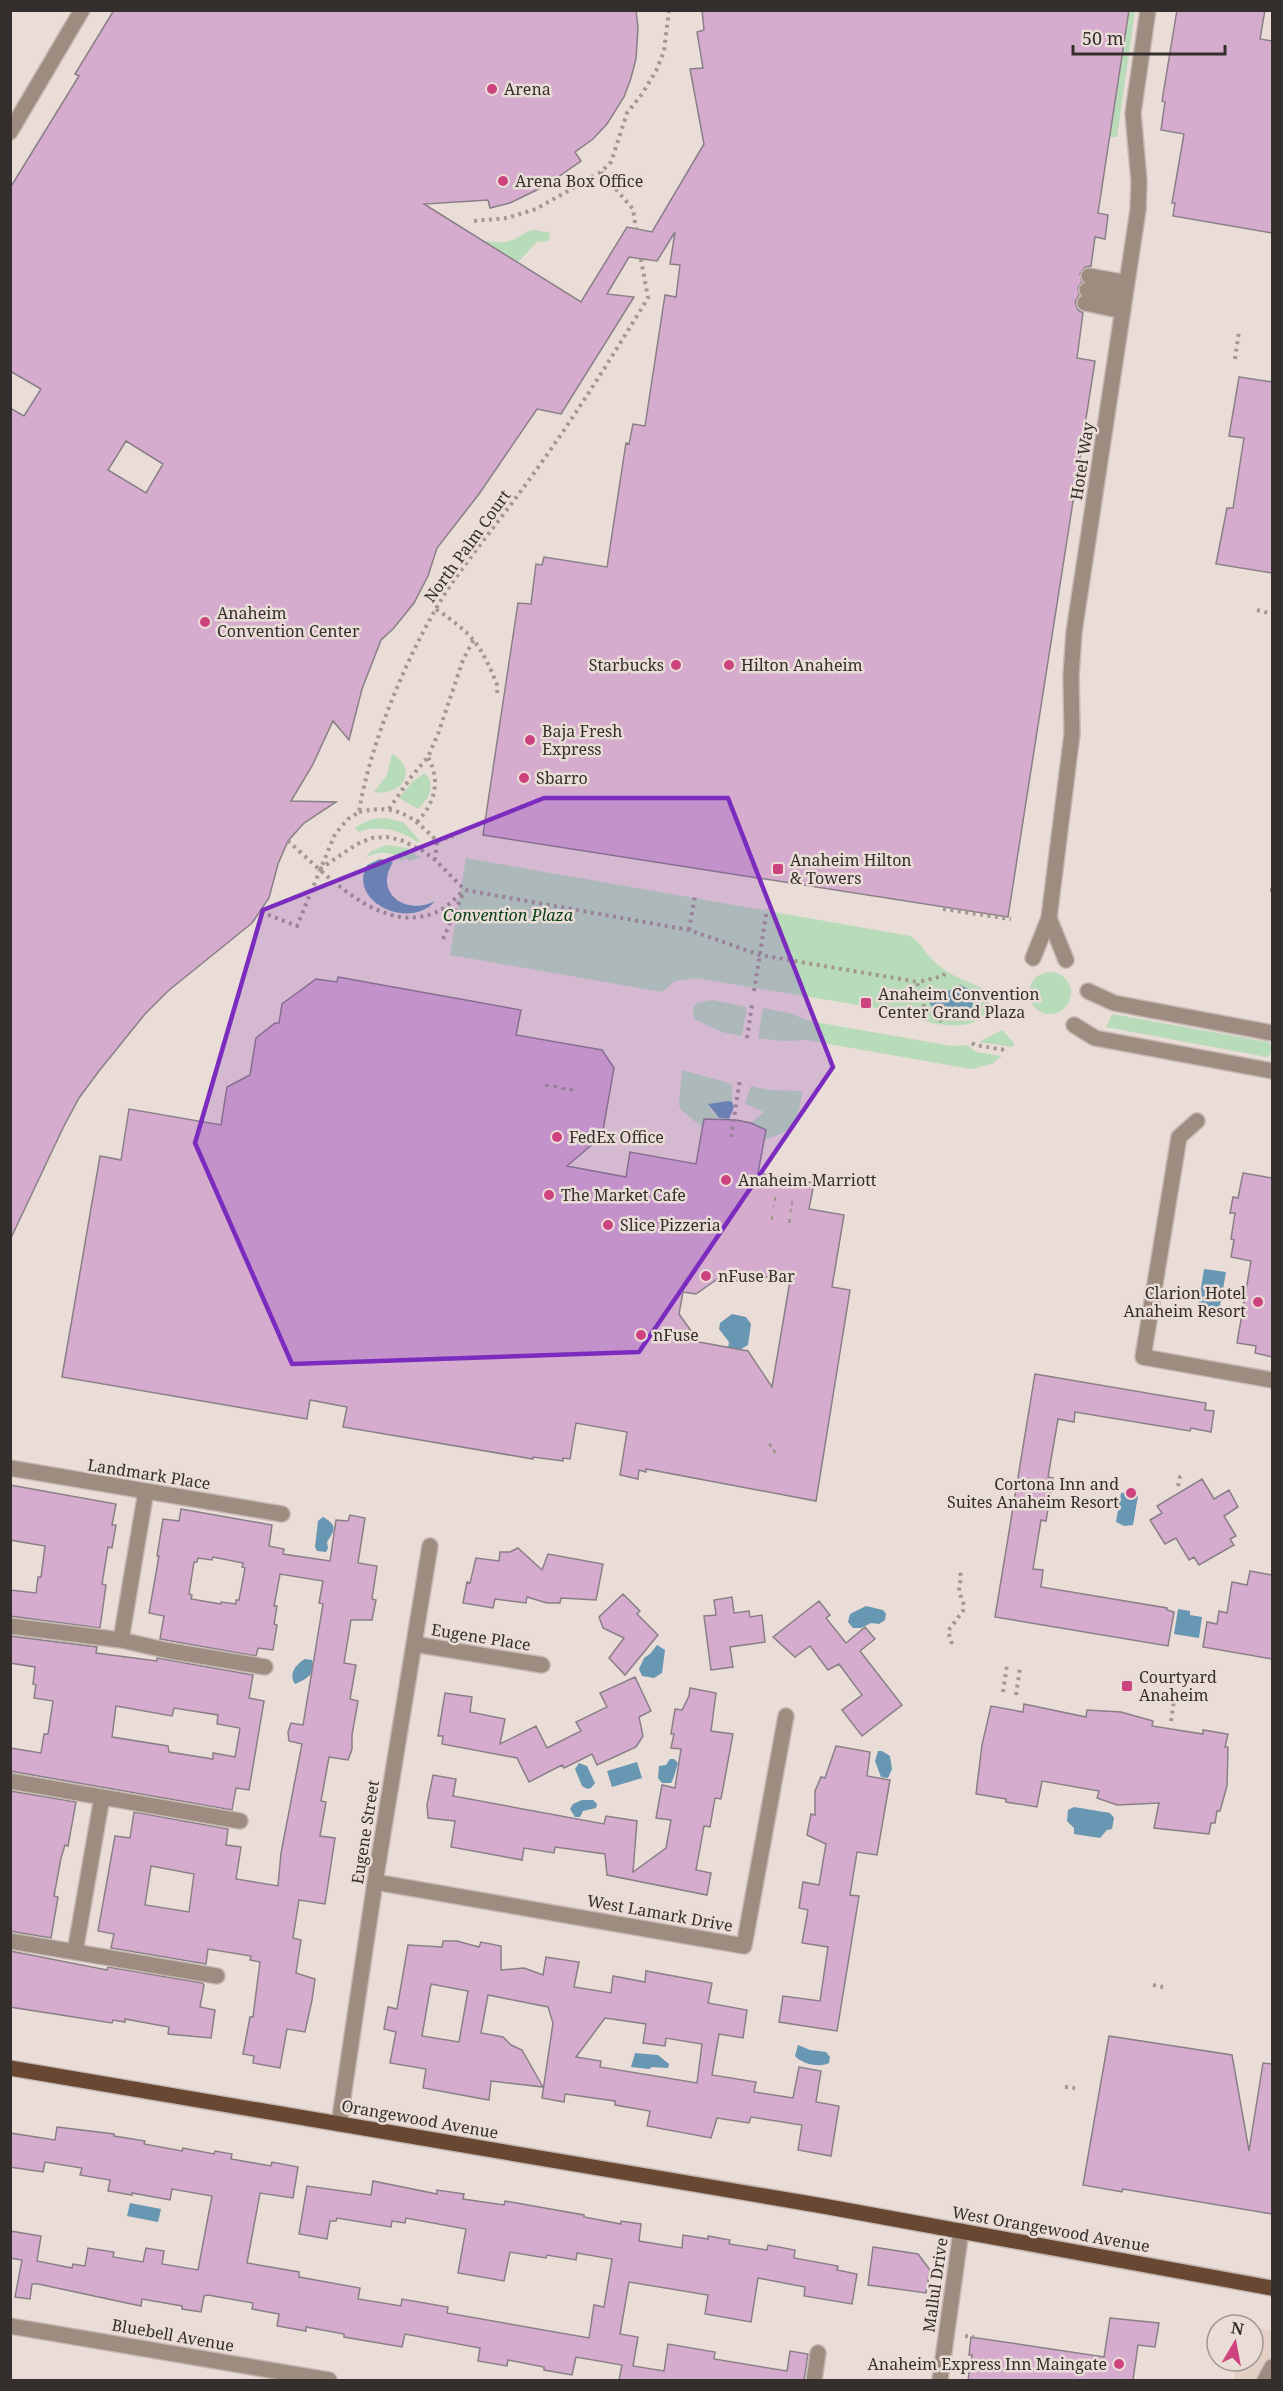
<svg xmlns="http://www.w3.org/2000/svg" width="1283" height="2391" font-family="'Noto Serif',serif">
<rect width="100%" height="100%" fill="#eadcd6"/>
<!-- built -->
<path fill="#e4cfc5" d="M1253 2327 1272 2331V2380H1234L1237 2361H1253Z"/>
<!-- green -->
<path fill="#b8dbb9" d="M1129 11H1135L1117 137H1110Z
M535 230 550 233 549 241 537 242 518 262 484 241C495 242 507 244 517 238 524 234 526 231 535 230Z
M392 754C420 770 401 797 374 792L387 775Z
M425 773C436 786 429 799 418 809L399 798 412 782Z
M384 818 403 822 420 841 417 842C400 829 378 825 358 832L355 827 372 819Z
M387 845 407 848 421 858 409 861 406 858 402 861C392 850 378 851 365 858L371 851Z
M466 858 910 936C921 942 926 955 936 963 951 977 968 981 986 990 993 1005 985 1020 968 1024 938 1030 910 1015 882 1009 820 998 758 989 696 978L675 981 662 992 450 955Z
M1029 993a21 21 0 1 1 42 0a21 21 0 1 1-42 0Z
M713 1000 747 1007 742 1036 722 1032 694 1019 693 1008 697 1003Z
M763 1008 789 1013 809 1021 952 1046 967 1045 976 1052 1002 1056 992 1064 971 1069 806 1040 783 1041 758 1038Z
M1112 1014 1268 1042 1272 1047V1053L1267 1057 1106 1027Z
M1002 1030 1014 1043 1013 1047 979 1042Z
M682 1070 732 1084V1102L708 1104 712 1111 719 1118 704 1119 702 1127 681 1110 679 1105Z
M751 1086 769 1090 802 1091C800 1116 793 1135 764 1139L751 1123 764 1112 745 1104Z"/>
<!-- water -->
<path fill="#6797b2" d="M380 859 393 862C373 894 407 916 435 901 410 931 347 902 367 865Z
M960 985 971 990C984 1020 941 1024 928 1001Z
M728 1101 732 1102 734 1107 729 1119 719 1118 708 1104Z
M1204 1269 1226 1272 1218 1317 1197 1313Z
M732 1314 746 1317 751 1324 748 1345 741 1349 736 1379 726 1361 729 1342 719 1329 720 1323Z
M1130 1492 1138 1496 1133 1525 1124 1526 1116 1522 1121 1493Z
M323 1517C339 1526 334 1531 327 1542L328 1548 326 1552 317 1551 315 1547 318 1521Z
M866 1606 883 1610 886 1614 885 1620 879 1624 871 1623 861 1628H853L848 1622 850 1614Z
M1178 1609 1190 1611V1615L1202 1617 1199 1638 1174 1634Z
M657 1645 665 1650 662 1673 654 1678 642 1676 639 1669 644 1658 650 1654Z
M305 1659 312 1660C316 1675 306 1679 295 1684 288 1674 296 1664 305 1659Z
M878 1751H882L890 1756 892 1769 888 1778 881 1777 875 1761Z
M670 1759H674L678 1763C677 1766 673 1781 671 1783H662L658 1778 659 1766 666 1765Z
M637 1762 642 1778 612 1787 607 1771Z
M579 1763 587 1766 595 1783 591 1788 587 1789 582 1786 575 1769Z
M582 1800H593L597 1804 596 1808 583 1811 580 1817H575L570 1809 573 1804Z
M1074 1807 1110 1813 1114 1818 1112 1829 1107 1830 1100 1838 1074 1834V1828L1067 1821 1068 1810Z
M798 2045 810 2050 826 2052 830 2057 829 2063C819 2068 802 2064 795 2056Z
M635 2053 658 2055 669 2064 668 2068 652 2067 649 2069 631 2067Z
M130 2203 161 2209 158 2222 127 2216Z"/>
<!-- building -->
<path fill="#d5accd" stroke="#897f87" stroke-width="1.5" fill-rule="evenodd" d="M114 10H636L638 28 636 59 631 78 624 97 607 124 593 139 575 152 581 161 545 186 510 203 490 208 488 200 424 204 581 302 627 227 652 232 704 144 690 69 703 68 697 32 704 30 702 10H1129L1098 213 1108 215 1105 239 1095 237 1091 266 1085 267 1080 274 1082 282 1078 288 1079 295 1075 302 1078 310 1083 313 1077 358 1095 361 1008 917 483 835 518 603 531 604 536 564 542 565 544 557 607 567 626 443 629 444 633 424 645 426 665 295 676 297 680 265 670 264 675 232 657 261 629 257 607 294 634 297 561 414 537 409 479 494 437 548 428 576 414 603 393 629 381 640 362 689 349 740 333 721 312 766 291 801 336 802 304 823 288 841 278 864 269 898 252 923 168 991 145 1014 99 1071 79 1098 63 1128 10 1240V408L24 416 41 389 10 371V188L79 76 75 74ZM126 441 163 464 146 493 108 470Z
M1177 10H1265L1260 39 1272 41V233L1173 216 1175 203H1172L1184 134 1161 130 1165 102 1162 101Z
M1239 377 1272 382V573L1216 564 1227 508H1233L1244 438 1229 436Z
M338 977 521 1010 516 1035 602 1050 614 1068 602 1136 567 1166 626 1177 630 1152 696 1164 704 1119 736 1120 751 1123 766 1130 758 1173 814 1183 809 1209 844 1215 832 1287 850 1290 816 1501 646 1469V1472L639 1470 638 1479 620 1475 627 1432 576 1423 570 1459 563 1458V1461L533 1457V1459L343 1427 347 1407 310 1400 307 1419 62 1377 100 1156 121 1160 129 1109 221 1125 227 1087 250 1075 256 1038 275 1023H279L282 1004 316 979 337 982ZM744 1273 790 1281 772 1387 748 1351 699 1342 679 1314 683 1292 696 1294 719 1278 742 1282Z
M1243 1173 1272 1178V1357L1255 1353 1256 1346 1237 1343 1251 1261 1231 1257 1234 1240 1231 1239 1235 1213H1230L1233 1197 1238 1198Z
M1035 1374 1206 1403 1205 1410 1214 1411 1211 1432 1191 1428 1190 1431 1075 1412 1074 1422 1058 1419 1048 1477 1053 1478 1046 1521 1041 1520 1033 1569 1043 1570 1041 1587 1167 1608V1610L1174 1612 1168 1646 995 1617Z
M1202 1479 1214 1499 1229 1490 1238 1507 1224 1516 1236 1536 1230 1539 1234 1545 1199 1565 1194 1557 1189 1560 1176 1538 1165 1544 1150 1520 1162 1513 1157 1506Z
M10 1485 116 1504 112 1525H116L112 1548 108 1547 102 1584 106 1585 100 1628 10 1616V1590L36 1593 38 1577H41L45 1546 10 1540Z
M181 1509 272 1525 269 1546 284 1549 283 1554 330 1561 336 1520 348 1521 350 1515 365 1518 358 1563 377 1566 372 1599 376 1600 372 1620H351L344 1663 356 1665 350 1699 358 1701 352 1735V1749L348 1760 329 1757 321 1801 326 1802 320 1836 335 1838 325 1904 299 1900 293 1938 301 1940 296 1973 315 1979 312 2000 305 2032 287 2029 280 2068 253 2063 254 2056 243 2054 250 2017H253L260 1962 250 1960 251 1956 208 1949 206 1964 111 1948 114 1934 98 1931 115 1836 130 1838 134 1812 228 1829 226 1845 241 1847 236 1879 278 1886 281 1853 302 1744 289 1741 288 1732 291 1723 303 1725 323 1604 319 1603 323 1581 280 1574 274 1606H277L274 1624 277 1625 273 1650 258 1648 256 1656 160 1639 164 1616 149 1613 159 1556H157L163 1519 179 1521ZM213 1557 243 1563 242 1567 245 1568 239 1600H236V1604L221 1602V1604L191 1599 192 1595 189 1594 194 1562H197L198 1558 212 1560ZM151 1866 194 1874 189 1912 145 1905Z
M518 1548 542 1570 548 1554 603 1564 596 1600 561 1598 560 1603H547L527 1597 526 1603 495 1599 493 1608 463 1603 467 1582 470 1583 476 1558 499 1561 500 1552H510Z
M1250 1571 1272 1575V1659L1203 1647 1207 1622 1217 1624 1219 1611 1227 1613 1232 1582 1247 1585Z
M623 1594 640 1611 637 1614 658 1635 625 1675 609 1658 624 1638 603 1628 599 1617Z
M732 1597 734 1613 749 1611 750 1617 762 1615 765 1642 730 1647 733 1667 711 1670 704 1616 716 1615 714 1600Z
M819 1601 830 1615 826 1618 846 1643 865 1627 875 1639 860 1651 902 1705 862 1736 842 1710 862 1695 839 1664 828 1670 810 1646 795 1657 773 1637Z
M10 1636 97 1647 96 1653 157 1661V1658L253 1675 249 1698 264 1701 249 1790 236 1788 232 1810 10 1771V1748L41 1753 44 1734H48L53 1701 34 1698 36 1685 33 1684 35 1667 10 1663ZM116 1706 172 1716 174 1708 218 1715 217 1724 240 1728 235 1757 213 1753V1759L169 1752 168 1746 112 1737Z
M635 1677 651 1711 639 1717 643 1736 636 1747 597 1765 592 1754 564 1768 562 1765 529 1782 517 1758 442 1744 443 1736H438L445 1693 472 1697 470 1712 505 1719 500 1744 536 1726 547 1748 581 1731 576 1722 607 1707 600 1693Z
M690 1688 716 1693 711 1731 733 1734 721 1799 715 1798 710 1827 704 1826 696 1870 711 1873 707 1895 607 1875 605 1854 555 1847 554 1853 524 1848 522 1860 451 1847 455 1821 428 1818 427 1805 433 1775 456 1779 453 1796 604 1824 606 1816 637 1821 633 1872 666 1848 671 1820 656 1818 662 1785 675 1788 681 1749 671 1748 674 1734H671L675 1709 682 1710 689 1696Z
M1024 1704 1086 1717 1087 1710 1121 1712 1153 1721 1152 1726 1203 1734V1730L1228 1734 1225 1747H1228L1227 1786 1220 1811H1217L1215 1823H1211L1209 1834 1154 1828 1159 1803 1117 1805 1097 1798 1099 1791 1042 1781 1037 1807 1006 1802V1799L976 1794 982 1745 991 1706 1023 1712Z
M836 1746 870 1752 867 1776 890 1780 877 1855 857 1852 850 1895 859 1896 837 2031 779 2022 783 1996 820 2001 828 1947 802 1943 808 1910 799 1908 803 1882 819 1885 826 1844 807 1835 811 1814 815 1815V1791L821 1777 825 1778Z
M10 1791 76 1802 68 1846 65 1845 61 1858 54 1896 58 1897 51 1938 10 1931Z
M443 1941H457L479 1947 481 1942 501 1946V1970L524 1968 543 1975 546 1957 579 1962 574 1987 611 1993 613 1976 645 1982 646 1971 712 1983 708 2003 747 2010 743 2038 719 2034 712 2075 756 2082 754 2092 793 2098 799 2067 821 2071 816 2102 839 2106 831 2156 798 2150 802 2125 751 2117 749 2123 717 2118 711 2138 647 2126 650 2111 615 2105V2101L565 2094 564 2102 542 2098 553 2023 548 2007 488 1995 481 2033 503 2037 511 2045 522 2050 543 2087 491 2081 489 2100 423 2088 426 2069 390 2063 396 2032 384 2029 388 2007 397 2009 408 1945 442 1947ZM431 1984 468 1991 459 2042 422 2036ZM605 2018 646 2024 643 2043 665 2046 666 2038 702 2044 697 2083 600 2067 601 2061 576 2057Z
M10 1951 107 1970 108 1967 202 1983 204 1985 200 2007 215 2010 211 2038 168 2034 169 2027 125 2019V2022L113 2020 112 2023 10 2007Z
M1109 2036 1232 2055 1249 2151 1263 2063 1272 2064V2214L1123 2189 1122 2192 1083 2185Z
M57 2127 114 2134V2136L145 2141 144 2144 182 2151 183 2148 214 2154 215 2151 232 2154 231 2159 271 2166 272 2162 298 2167 293 2198 260 2193 247 2263 299 2272V2277L360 2288 358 2299 401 2306 402 2299 448 2307 447 2313 589 2338 594 2305 604 2307 612 2259 577 2253 576 2260 547 2255 546 2258 510 2252 504 2281 458 2273 466 2229 406 2218 405 2223 392 2221 391 2227 337 2218 336 2221H330L327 2239 299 2234 307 2186 371 2195 373 2181 437 2194V2190L464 2194 463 2199 504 2205 505 2201 584 2215V2217L621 2224V2221L641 2224 639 2241 682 2248 683 2235 708 2239V2236L730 2240 729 2244 767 2250 768 2245 795 2250 794 2258 838 2266 837 2270 857 2274 852 2304 804 2296 805 2287 758 2278 751 2322 705 2314 708 2295 629 2282 620 2334 638 2337 633 2366 664 2371 668 2344 715 2352 714 2359 787 2371 790 2351 808 2354 804 2380H619L622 2365 576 2357 572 2375 544 2370V2367L508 2360 507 2366 478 2361 480 2348 405 2334 402 2347 344 2337V2334L306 2327V2331L277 2326 279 2314 252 2309 253 2303 208 2295 204 2296 201 2312 182 2309V2306L142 2299 141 2306 38 2284H32L30 2299 15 2297 22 2260 10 2258V2231L41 2236 37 2261 72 2268 73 2264 85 2266 88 2248 114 2252 113 2257 143 2262 146 2248 164 2251 162 2264 198 2270 212 2196 172 2189 170 2200 132 2193V2195L108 2191 110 2180 80 2175 82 2168 45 2162 43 2172 10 2167V2133L55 2140Z
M873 2247 918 2254 930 2270 926 2293 868 2285Z
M1110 2318 1159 2323 1155 2347 1138 2345 1133 2380H968L972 2355H969L971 2337 1104 2357Z"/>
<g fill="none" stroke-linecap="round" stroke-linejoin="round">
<!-- minor casing -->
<g stroke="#c6b9b4" stroke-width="18">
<path id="minor" d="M10 132 82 10
M1089 276 1127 283
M1087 290 1125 296
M1085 303 1123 311
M1049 918 1066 960
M1033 958 1049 918 1072 734 1071 676 1074 632 1138 210 1139 181 1133 113 1148 10
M1088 991 1114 1003 1272 1033
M1074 1025 1095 1038 1272 1071
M1197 1121 1179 1137 1143 1357 1272 1380
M10 1468 282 1514
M10 1626 121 1640 165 1650 265 1667
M121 1640 146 1491
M414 1644 542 1665
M10 1781 240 1821
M375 1882 744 1946 786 1716
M10 1941 217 1976
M75 1952 102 1797
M339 2124 375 1882 430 1546
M10 2326 329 2380
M814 2380 818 2353
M940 2380 961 2231
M1265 2380 1272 2367"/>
</g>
<!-- major casing -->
<g stroke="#c6b9b4" stroke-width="18">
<path id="major" d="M10 2068 823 2206 1272 2288"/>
</g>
<!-- path -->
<path stroke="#a29793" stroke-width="4" stroke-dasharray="3 4.5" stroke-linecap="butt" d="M601 172 633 209 636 229
M474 221 507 218 536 209 601 172 611 162 627 113 642 94 656 71 664 51 669 10
M1235 359 1239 331
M436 609C474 635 481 645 498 687L497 693
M1257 610 1269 613
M389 809 411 777 428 757 438 734 463 660 474 639
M359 812C397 803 412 816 437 841L435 859
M417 822C435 803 441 781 428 757
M288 841C328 876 389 945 447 906 453 901 459 895 464 890
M437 841 453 836
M320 869 357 844 372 838 387 837 401 840 423 851 435 860 465 890 689 930 760 955 918 982
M1270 890H1272
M943 909 1011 919
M261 912 297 926 335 834 348 819 359 812C370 742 411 645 450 586 475 550 503 516 529 480 572 421 610 360 648 298L641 259
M689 930 695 896
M443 939 464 891
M754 991 767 909
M942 1021C926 1010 915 1002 918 982L943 976 946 972
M747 1038 752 1005
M972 1043 975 1045 1005 1050
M547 1087V1082
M555 1088 556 1084
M563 1090 564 1085
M571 1091 572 1086
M731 1137 740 1079
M774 1199H776
M791 1203H793
M773 1207H774
M790 1210 792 1211
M771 1218H773
M788 1221H791
M769 1446 772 1444
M773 1452 776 1450
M1178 1486 1180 1477 1184 1475
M952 1644 948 1631 963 1611 964 1605 959 1591 961 1576 959 1569
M1003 1692 1007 1665
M1016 1695 1020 1668
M1171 1721 1175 1694
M1153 1985 1163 1987
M1065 2087 1075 2088
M965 2336 974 2337"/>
<!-- minor -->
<use href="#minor" stroke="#9f8c80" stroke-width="15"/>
<!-- major -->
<use href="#major" stroke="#684832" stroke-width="15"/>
</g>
<!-- marked area -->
<path fill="#7b2cbf" fill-opacity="0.2" stroke="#7b2cbf" stroke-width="4.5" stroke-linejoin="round" d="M544 798H728L833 1067 639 1352 292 1364 195 1143 263 910Z"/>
<!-- markers -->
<g fill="#cc437e" stroke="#eadcd6" stroke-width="2">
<circle cx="492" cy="89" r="6"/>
<circle cx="503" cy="181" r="6"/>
<circle cx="205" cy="622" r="6"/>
<circle cx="676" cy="665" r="6"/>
<circle cx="729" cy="665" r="6"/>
<circle cx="530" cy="740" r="6"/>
<circle cx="524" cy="778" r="6"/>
<rect x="772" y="863" width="12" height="12" rx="3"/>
<rect x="860" y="997" width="12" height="12" rx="3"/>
<circle cx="557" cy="1137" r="6"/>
<circle cx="726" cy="1180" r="6"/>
<circle cx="549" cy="1195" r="6"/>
<circle cx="608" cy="1225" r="6"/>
<circle cx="706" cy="1276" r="6"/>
<circle cx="1258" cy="1302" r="6"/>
<circle cx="641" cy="1335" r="6"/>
<circle cx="1131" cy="1493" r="6"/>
<rect x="1121" y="1680" width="12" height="12" rx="3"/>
<circle cx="1119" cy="2364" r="6"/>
</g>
<g text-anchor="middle" stroke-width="5" stroke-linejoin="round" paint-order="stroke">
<!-- poi labels -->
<g font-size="16" fill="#342f2d" stroke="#eadcd6" text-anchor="start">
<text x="504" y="95">Arena</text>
<text x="515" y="187">Arena Box Office</text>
<text x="217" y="619">Anaheim<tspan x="217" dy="18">Convention Center</tspan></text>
<text x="664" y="671" text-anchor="end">Starbucks</text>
<text x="741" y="671">Hilton Anaheim</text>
<text x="542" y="737">Baja Fresh<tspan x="542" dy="18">Express</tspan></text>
<text x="536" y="784">Sbarro</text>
<text x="790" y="866">Anaheim Hilton<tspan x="790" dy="18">&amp; Towers</tspan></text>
<text x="878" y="1000">Anaheim Convention<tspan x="878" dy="18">Center Grand Plaza</tspan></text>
<text x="569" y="1143">FedEx Office</text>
<text x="738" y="1186">Anaheim Marriott</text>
<text x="561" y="1201">The Market Cafe</text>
<text x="620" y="1231">Slice Pizzeria</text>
<text x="718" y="1282">nFuse Bar</text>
<text x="1246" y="1299" text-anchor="end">Clarion Hotel<tspan x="1246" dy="18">Anaheim Resort</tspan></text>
<text x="653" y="1341">nFuse</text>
<text x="1119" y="1490" text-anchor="end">Cortona Inn and<tspan x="1119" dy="18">Suites Anaheim Resort</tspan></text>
<text x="1139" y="1683">Courtyard<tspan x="1139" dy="18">Anaheim</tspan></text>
<text x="1107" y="2370" text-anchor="end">Anaheim Express Inn Maingate</text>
</g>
<!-- street labels -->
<g font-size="16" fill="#342f2d" stroke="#eadcd6">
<text transform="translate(1082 461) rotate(-81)" y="6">Hotel Way</text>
<text transform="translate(467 546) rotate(-54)" y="6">North Palm Court</text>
<text transform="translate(149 1474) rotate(9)" y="6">Landmark Place</text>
<text transform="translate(481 1637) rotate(9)" y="6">Eugene Place</text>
<text transform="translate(365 1832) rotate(-81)" y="6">Eugene Street</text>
<text transform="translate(660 1913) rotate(10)" y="6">West Lamark Drive</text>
<text transform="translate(420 2119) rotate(10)" y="6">Orangewood Avenue</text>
<text transform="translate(1051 2229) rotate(10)" y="6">West Orangewood Avenue</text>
<text transform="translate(935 2285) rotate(-82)" y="6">Mallul Drive</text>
<text transform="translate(173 2335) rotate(10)" y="6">Bluebell Avenue</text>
</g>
<!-- park labels -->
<g font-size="16" font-style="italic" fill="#043f10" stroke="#eadcd6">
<text x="508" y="921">Convention Plaza</text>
</g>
</g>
<!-- border -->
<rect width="1283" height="2391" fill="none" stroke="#342f2d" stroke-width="24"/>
<!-- north arrow -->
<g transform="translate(1235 2343) rotate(10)"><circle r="28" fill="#eadcd6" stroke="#a19792" stroke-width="1.5"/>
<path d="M0-4.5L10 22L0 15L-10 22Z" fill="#cc437e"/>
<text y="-9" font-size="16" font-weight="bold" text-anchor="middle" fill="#342f2d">N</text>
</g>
<!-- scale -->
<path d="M1073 45v9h152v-9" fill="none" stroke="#342f2d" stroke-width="3"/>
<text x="1082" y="45" font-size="18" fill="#342f2d" stroke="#eadcd6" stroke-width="4.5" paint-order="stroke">50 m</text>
</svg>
